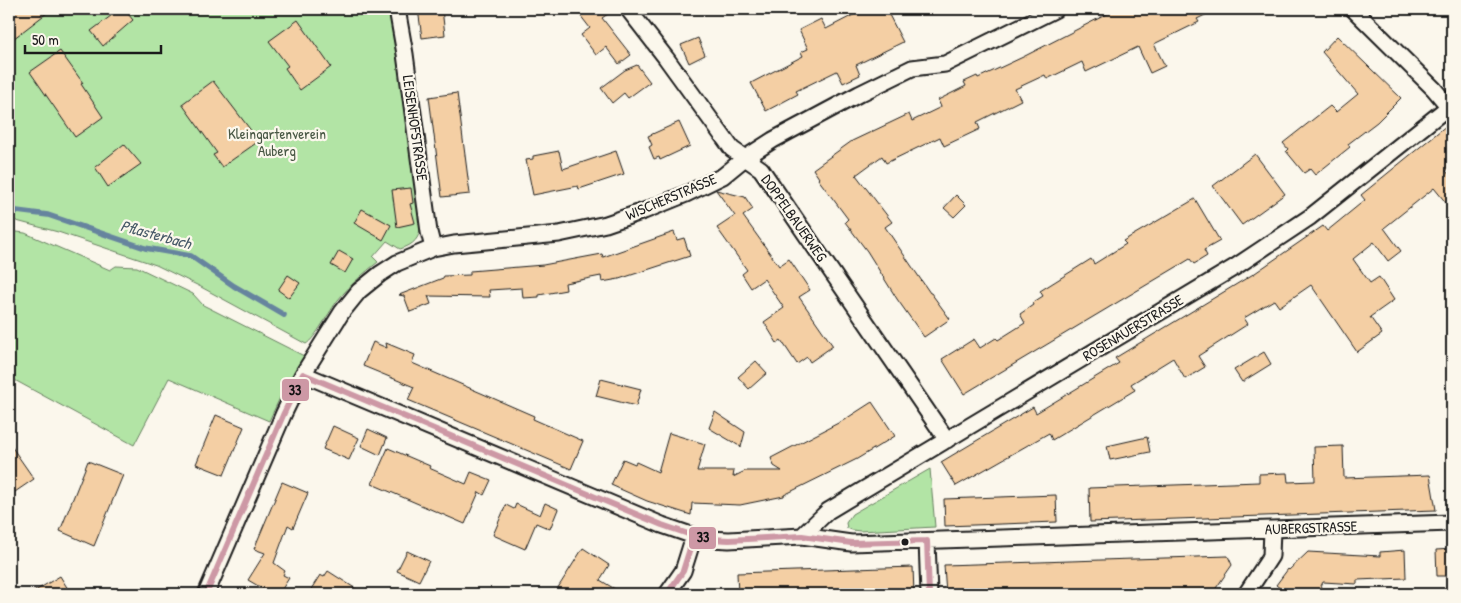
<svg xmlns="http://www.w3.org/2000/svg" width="1461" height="603" font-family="'Patrick Hand',sans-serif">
<rect width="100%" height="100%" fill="#fbf7ec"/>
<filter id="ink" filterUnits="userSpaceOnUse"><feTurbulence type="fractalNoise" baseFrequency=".02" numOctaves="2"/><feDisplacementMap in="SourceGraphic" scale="10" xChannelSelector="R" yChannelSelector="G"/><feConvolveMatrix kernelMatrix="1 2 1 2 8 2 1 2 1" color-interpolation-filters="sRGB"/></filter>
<g filter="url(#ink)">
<!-- green -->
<path fill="#b2e4a5" stroke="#678060" d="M9 9H391L421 224C420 238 414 245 400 249L387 241 373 257 378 262C364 273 350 285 338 300 330 310 315 339 306 344L201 287 156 265 58 232 9 219Z
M9 231 25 233 110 270 116 266 137 267 193 294 203 305 304 356 286 385 269 421 169 378 134 445 9 377Z
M930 469 935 527 860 531 852 530 847 528 846 523 852 514Z"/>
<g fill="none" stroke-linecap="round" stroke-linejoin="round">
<!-- stream -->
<path stroke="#66849e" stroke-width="5.5" d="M9 210 48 215 145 248 191 256 234 286 284 315"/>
</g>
<!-- building -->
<path fill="#f4cfa4" stroke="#1c1c1c" d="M9 9H52L9 42Z
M120 9H124L133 20 103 46 91 31Z
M418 9H442L445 35 422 38Z
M588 9H615L602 18 631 55 619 64 606 47 596 55 581 35 590 28 580 15Z
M865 9H886L903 42 856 65 860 75 843 83 837 71 796 91 798 94 766 111 751 83 803 56 801 52 808 49 799 30 821 19 826 29Z
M1117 9H1217L1197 19 1199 22 1154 44 1165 66 1150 73 1138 47 1086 72 1082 62 1047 79 1045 75 1015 89 1021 100 977 122 980 129 944 146 940 137 886 163 882 156 856 175 892 222 885 227 930 293H931L950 319 924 337 897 299 867 251 845 222 848 219 818 179 819 178 813 169 852 141 909 114 912 121 941 107 938 100 966 86 964 82 977 76 978 78 1023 57Z
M298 20 331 67 300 90 285 68 288 66 269 41Z
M1337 36 1401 98 1377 122 1348 144 1350 147 1315 175 1310 169 1304 173 1286 151 1288 149 1283 143 1330 106 1336 112 1358 94 1322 52Z
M698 38 705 55 689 63 681 45Z
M60 51 83 83 81 84 103 117 75 137 30 72Z
M637 65 650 82 628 98 624 93 612 103 601 88 625 70Z
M213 81 259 141 222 167 213 155 217 153 182 104Z
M457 93 470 194 442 197 429 97Z
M1452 121V166L1446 171 1452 178V210L1434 188 1384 228 1401 251 1388 261 1374 242 1353 259 1370 283 1379 277 1394 300 1370 317 1382 334 1357 352 1311 285 1279 307 1274 300 1244 318 1248 324 1198 356 1205 367 1185 379 1173 358 1131 384 1135 390 1052 440 1049 433 956 486 941 462 1033 407 1036 413 1119 363 1115 358 1255 273 1323 226 1327 231 1365 200 1361 195Z
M679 122 690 146 660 160 659 157 654 159 649 147 652 145 648 136Z
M124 144 141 164 108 187 95 167Z
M559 151 563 169 616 151 624 174 579 189 578 186 533 195 526 160 533 159V156Z
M1255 154 1285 194 1242 225 1213 186Z
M411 188 413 203 410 204 415 223 397 227 392 190Z
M716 190 745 197 753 209 743 216 779 266 789 259 810 290 799 297 833 346 810 362 807 357 797 364 781 340 777 343 764 322 784 308 764 279 751 288 742 274 747 270 717 228 735 216Z
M956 195 966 205 954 217 944 208Z
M1195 199 1220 241 1204 250 1207 256 1194 264 1190 259 964 394 942 359 974 339 980 348 996 338 998 340 1025 323 1020 314 1033 305 1032 303 1043 296 1040 291 1091 259 1094 264 1126 244 1123 241Z
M362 209 391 225 383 240 354 223Z
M674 232 677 240 684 238 690 256 619 279 602 282 601 276 565 283 566 290 539 295V297L523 298 522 288 489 290 490 297 428 296 431 304 410 312 404 296 399 295 443 278 444 276 470 275V271L543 265 602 254 603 257Z
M339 251 353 259 345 273 331 265Z
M288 275 300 283 289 298 278 290Z
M373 342 387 348 386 343 415 355 412 363 534 416 533 419 583 441 571 469 408 400 414 387 363 366Z
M1264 352 1271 364 1242 382 1234 370Z
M756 361 767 373 749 389 738 377Z
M601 379 641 389 636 406 596 396Z
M872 402 895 436 857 459 784 495V496L740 505 692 503 691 515 647 501 611 485 623 459 635 464 636 462 658 472 669 433 705 444 697 471H734L733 477 745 471H782L774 466 771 458 844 420Z
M715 412 745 432 741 447 709 428Z
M216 415 244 427 224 475 196 464Z
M333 426 359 438 349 460 323 449Z
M368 429 387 438 380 455 361 446Z
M1147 437 1150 452 1110 460 1107 446Z
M9 443 34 479 9 496Z
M1343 446 1344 478 1430 475 1436 510 1090 522 1089 488 1259 482V474L1287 473 1288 482 1315 481 1314 447Z
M388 448 430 466 429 468 466 484 471 472 491 480 484 495 479 492 465 524 372 484Z
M88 461 123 475 94 546 60 531Z
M282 482 308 493 293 528 288 525 274 563 285 571 283 575 289 578 279 594H272L248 580 265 553 254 549Z
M1056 495 1057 522 945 526 944 499Z
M545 503 558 509 550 529 536 523 525 549 493 535 506 505 514 509 516 504 540 515Z
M583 548 609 565 600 580 623 594H554Z
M1452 549V576H1437L1436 550Z
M1405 550 1406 578 1357 580V584L1323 582 1317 594H1287L1276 585 1288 569 1289 570 1308 552 1380 556V552Z
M407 551 429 561 419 581 397 571Z
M1228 556 1232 565 1212 594H1170V591L1091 594H946L944 565Z
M913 567 914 594H738L737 573Z
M328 571 364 594H308L320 575 324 577Z
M60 576 71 594H30Z"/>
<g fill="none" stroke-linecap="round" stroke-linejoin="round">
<!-- minor casing -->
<g stroke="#1c1c1c" stroke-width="19">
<path id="minor" d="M397 9 405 54 429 232 433 248
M628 9 666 58 732 149 761 169 947 440
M1353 9 1434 89 1449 107
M303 374 662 525 694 536 710 539 729 540 802 536 851 543 1452 523
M802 536 828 511 1235 267 1310 217 1452 104
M927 541 929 594
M206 594 284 413 303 374 342 312 359 291 380 274 397 263 433 248 454 244 559 234 606 224 644 211 686 194 723 176 745 158 773 140 859 94 912 68 945 64 1056 9
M667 594 683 571 694 536
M1246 594 1271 556 1272 529"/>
</g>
<!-- minor -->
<use href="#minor" stroke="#fbf7ec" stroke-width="15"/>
<!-- bus-1 casing -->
<g stroke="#fbf7ec" stroke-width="10">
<path id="bus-1" d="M927 541 929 594
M211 594 207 592 284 413 303 374 662 525 694 536 710 539 729 540 802 536 851 543 927 541
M667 594 683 571 694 536"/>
</g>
<!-- bus-1 -->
<use href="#bus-1" stroke="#cd98a5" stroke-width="6"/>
</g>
</g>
<!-- markers -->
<circle fill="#1c1c1c" stroke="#fbf7ec" stroke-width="2" cx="905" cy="542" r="4.5"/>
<g text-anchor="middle" stroke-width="4.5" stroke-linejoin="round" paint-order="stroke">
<!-- street labels -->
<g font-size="15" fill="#1c1c1c" stroke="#fbf7ec">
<text transform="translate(415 128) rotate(82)" y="5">LEISENHOFSTRASSE</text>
<text transform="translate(671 197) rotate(-23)" y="5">WISCHERSTRASSE</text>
<text transform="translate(794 218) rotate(55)" y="5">DOPPELBAUERWEG</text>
<text transform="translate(1133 328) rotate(-31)" y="5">ROSENAUERSTRASSE</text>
<text transform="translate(1311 528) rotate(-2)" y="5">AUBERGSTRASSE</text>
</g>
<!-- park labels -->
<g font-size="15" fill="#495845" stroke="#fbf7ec">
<text x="277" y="139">Kleingartenverein<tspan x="277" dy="17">Auberg</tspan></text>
</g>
<!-- water labels -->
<g font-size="16" font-style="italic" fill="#475968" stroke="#fbf7ec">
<text transform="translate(156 234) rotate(15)" y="6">Pflasterbach</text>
</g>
</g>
<g stroke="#fbf7ec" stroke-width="2">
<rect x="281" y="378" width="29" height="24" rx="5" fill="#cd98a5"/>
<rect x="688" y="526" width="29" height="24" rx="5" fill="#cd98a5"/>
</g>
<g font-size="14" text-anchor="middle" font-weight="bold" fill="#111">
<text x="295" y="395">33</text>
<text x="703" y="542">33</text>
</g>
<!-- margin -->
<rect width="1461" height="603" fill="none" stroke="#fbf7ec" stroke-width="30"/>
<rect x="15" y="15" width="1431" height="573" fill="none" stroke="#1c1c1c" stroke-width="2" filter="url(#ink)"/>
<!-- scale -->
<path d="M25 45v8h136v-8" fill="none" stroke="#1c1c1c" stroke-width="2.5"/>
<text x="32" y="45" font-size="15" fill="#1c1c1c" stroke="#fbf7ec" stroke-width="4" paint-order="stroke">50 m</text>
</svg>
